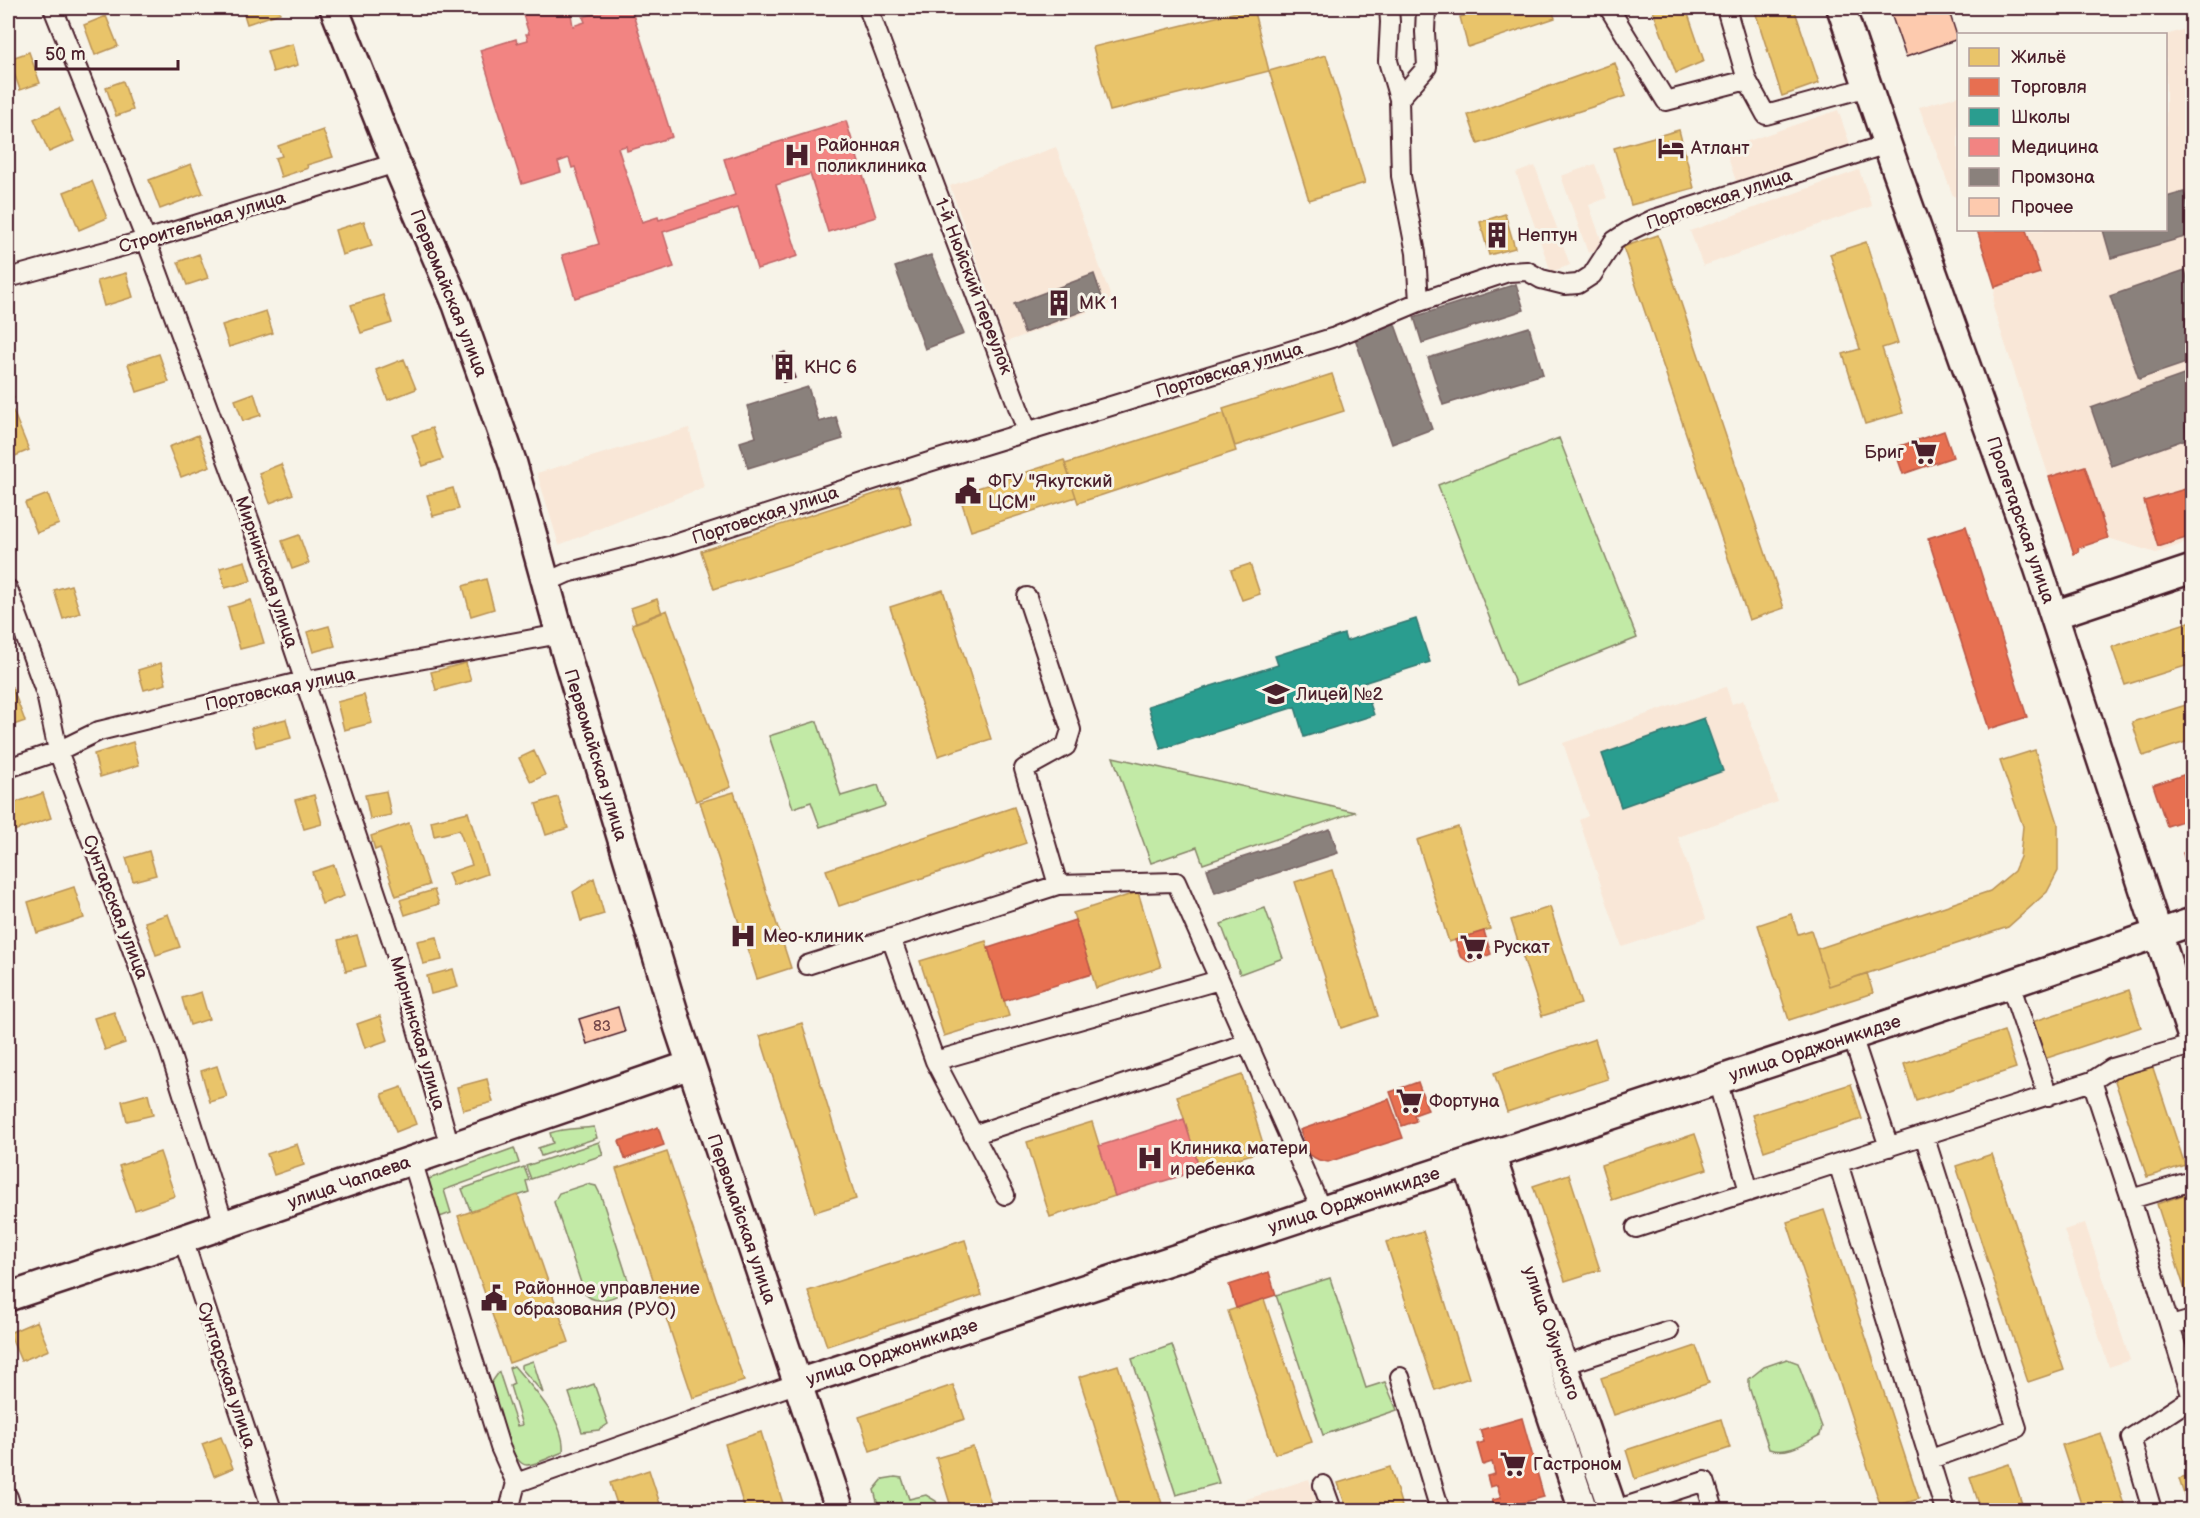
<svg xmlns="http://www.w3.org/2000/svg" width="2200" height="1518" font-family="'Balsamiq Sans',sans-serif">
<rect width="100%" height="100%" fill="#f7f3e8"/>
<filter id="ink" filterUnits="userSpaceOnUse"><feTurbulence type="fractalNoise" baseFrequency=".0167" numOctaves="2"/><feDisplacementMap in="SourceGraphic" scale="12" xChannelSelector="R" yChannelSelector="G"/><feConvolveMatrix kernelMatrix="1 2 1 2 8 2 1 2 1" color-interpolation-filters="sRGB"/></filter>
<g filter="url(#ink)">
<!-- built -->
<path fill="#f9e7d7" d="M2192 27V541L2156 553 2108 538 2085 466 2049 477 1993 307 1995 287 2040 273 2026 230H2166V35Z
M1958 96V197L1953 196 1919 107Z
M1838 110 1851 147 1737 184 1725 149Z
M1056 147 1113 303 1006 342 950 186Z
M1595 164 1607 198 1589 205 1604 248 1588 253 1561 176Z
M1535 166 1570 265 1551 272 1516 173Z
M1859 170 1872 206 1703 266 1690 231Z
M689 428 704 487 559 545 537 473Z
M1726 687 1732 704 1743 700 1778 802 1678 837 1706 919 1622 947 1579 820 1588 816 1563 743Z
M2085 1223 2130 1360 2109 1367 2064 1230Z
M1309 1479 1319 1510H1213Z"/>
<!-- green -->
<path fill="#c2eaa6" stroke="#868468" stroke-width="1.5" d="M1559 438 1637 638 1516 686 1438 485Z
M817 721 841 796 878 785 885 806 820 827 811 802 793 808 769 736Z
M1113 757 1355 812 1203 864 1197 847 1151 863Z
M1265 908 1283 958 1240 974 1221 924Z
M594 1127 597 1138 541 1156 538 1148 553 1143 550 1133C565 1128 579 1129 594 1127Z
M599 1142 603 1155 531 1179 526 1166Z
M514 1148 519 1163 444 1190 451 1213 437 1218 423 1181Z
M524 1167 529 1180 526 1181 529 1192 471 1212 462 1189Z
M587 1184 596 1186 601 1196 628 1280V1288C617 1298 594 1307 584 1292L554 1202 559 1193Z
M1330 1278 1366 1388 1385 1382 1397 1410 1323 1435 1276 1295Z
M1172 1345 1219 1483 1176 1495 1132 1359Z
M1787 1359 1798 1363 1822 1427 1820 1435C1804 1443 1788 1455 1769 1449L1749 1387V1379L1764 1367Z
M533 1361 543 1393 521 1368V1365Z
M514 1366C532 1387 566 1422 563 1452 554 1455 536 1465 527 1465 510 1466 494 1400 489 1386L499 1372 517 1426 522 1425 510 1386 514 1384 509 1368Z
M594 1384 608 1424 599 1430 582 1432 569 1393Z
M895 1477 902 1478 909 1499 926 1495 936 1501 939 1510H879L874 1490 883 1479Z"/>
<!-- homes -->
<path fill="#e9c46a" stroke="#b99257" stroke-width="1.5" d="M242 8H279L280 13 247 24Z
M1253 8 1269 71 1110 111 1093 47Z
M1491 8H1551L1555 18 1468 47 1460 17Z
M1652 8H1686L1704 61 1676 73Z
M1754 8H1794L1819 83 1782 96Z
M106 16 118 46 95 55 84 25Z
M293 44 298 65 273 72 267 51Z
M29 52 40 83 20 90 9 59Z
M1326 55 1365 183 1309 200 1269 71Z
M1615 63 1626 96 1478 144 1468 115Z
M123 81 133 110 116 116 106 87Z
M59 108 74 141 49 152 34 119Z
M323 130 333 157 307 165 308 168 281 177 275 158 282 156 278 146Z
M1679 130 1694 188 1631 205 1614 148Z
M191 164 203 193 160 209 149 180Z
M92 181 107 218 79 230 64 192Z
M1505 214 1515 248 1489 255 1480 222Z
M364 221 372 246 342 255 335 230Z
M1658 235 1784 608 1749 620 1623 247Z
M1866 242 1898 343 1882 348 1903 413 1865 424 1843 354 1860 349 1830 254Z
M199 254 208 278 187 285 178 262Z
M126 273 133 297 104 306 97 281Z
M383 295 392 323 361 333 351 305Z
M266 311 273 333 229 347 222 325Z
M159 354 169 382 137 392 128 364Z
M404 359 416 389 388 400 376 370Z
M1332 374 1344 411 1235 446 1223 409Z
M8 378 14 398 8 401Z
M254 393 261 415 243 421 235 400Z
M13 411 29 450 8 459V413Z
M1224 413 1236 451 1078 503 1065 464Z
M432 428 443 459 423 466 412 435Z
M198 435 210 466 181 477 169 447Z
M1064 460 1076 497 971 531 959 494Z
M281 464 293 494 270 503 259 473Z
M899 486 912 524 714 589 701 551Z
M453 488 459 509 433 516 427 495Z
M48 494 59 524 37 533 25 503Z
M299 535 309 563 292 569 282 541Z
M245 561 251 581 225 588 220 568Z
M1250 564 1260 594 1242 600 1231 570Z
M486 579 494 609 471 616 463 586Z
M71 585 80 613 63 619 54 590Z
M943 590 991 739 938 756 890 607Z
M657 599 662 613 636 623 631 608Z
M251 600 264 643 240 649 228 607Z
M667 610 731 787 696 801 632 624Z
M2192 621V664L2125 685 2112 647Z
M329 626 335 646 313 652 307 632Z
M161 663 166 684 144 690 138 670Z
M466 663 471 681 436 690 431 672Z
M12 687 25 721 8 727V689Z
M364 695 372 723 344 730 337 702Z
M2192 703V740L2143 756 2132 722Z
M286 719 291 738 256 747 251 728Z
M133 742 139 765 100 777 94 754Z
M2035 750 2058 823V871L2047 892 2008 927 1829 986 1817 949 1990 891 2014 871 2020 857 2023 826 2000 761Z
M534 751 545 775 531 782 519 758Z
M386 791 391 815 370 819 365 795Z
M734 792 791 968 757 979 700 802Z
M43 793 51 818 8 833V805Z
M314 795 322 824 304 829 295 800Z
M558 797 568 828 546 835 536 804Z
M1014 807 1026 843 839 906 826 870Z
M468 812 487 874 453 886 448 873 472 865 459 830 434 836 431 821Z
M409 823 429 885 396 896 380 848 375 850 371 836Z
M1458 827 1490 929 1449 942 1417 840Z
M149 851 156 875 133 881 126 858Z
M334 865 344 896 322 904 312 872Z
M1332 870 1378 1016 1341 1028 1295 882Z
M594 878 604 914 581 921 573 892Z
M74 887 84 918 37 933 28 902Z
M434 890 439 904 405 915 400 900Z
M1138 892 1161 967 1096 988 1073 913Z
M1550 907 1581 1004 1542 1016 1511 920Z
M168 914 180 947 156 955 145 922Z
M1791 914 1798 934 1811 930 1829 986 1867 973 1873 993 1789 1020 1758 925Z
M357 935 366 966 346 971 338 940Z
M437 937 442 960 423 964 417 941Z
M986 941 1009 1016 944 1036 920 961Z
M453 969 458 987 431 994 427 976Z
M2129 990 2141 1027 2044 1059 2032 1022Z
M201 992 209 1019 190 1025 182 998Z
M114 1012 125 1043 105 1050 94 1018Z
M380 1016 388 1040 365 1048 357 1024Z
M802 1023 856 1199 815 1212 760 1036Z
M2004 1031 2016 1068 1916 1101 1904 1064Z
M1595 1039 1608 1079 1507 1112 1494 1073Z
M2152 1065 2185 1165 2147 1177 2114 1078Z
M217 1066 227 1097 210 1102 201 1071Z
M1242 1075 1265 1150 1200 1170 1177 1096Z
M487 1079 493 1102 463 1110 457 1087Z
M1851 1084 1862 1119 1764 1151 1752 1115Z
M402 1087 416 1124 396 1132 382 1094Z
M148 1094 153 1115 127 1121 122 1101Z
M1092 1122 1115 1196 1050 1217 1027 1142Z
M1695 1134 1707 1169 1612 1200 1601 1165Z
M297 1144 304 1165 274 1175 267 1154Z
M160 1152 175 1196 135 1210 119 1166Z
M667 1152 744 1381 693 1398 616 1169Z
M1992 1154 2064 1370 2028 1382 1956 1166Z
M1569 1174 1600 1270 1565 1281 1533 1186Z
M2192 1192V1301L2189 1302 2157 1204Z
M518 1195 569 1342 509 1363 458 1216Z
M1824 1210 1919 1499 1882 1510 1787 1222Z
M1423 1231 1469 1378 1435 1390 1386 1242Z
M965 1240 982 1295 827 1346 808 1291Z
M1264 1299 1312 1442 1275 1454 1228 1311Z
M37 1321 49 1350 21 1361 9 1333Z
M1696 1346 1709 1383 1614 1415 1601 1378Z
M1118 1365 1164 1510H1121L1079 1377Z
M953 1385 965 1419 870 1451 859 1417Z
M1721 1419 1730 1448 1635 1479 1626 1450Z
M761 1432 785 1510H745L725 1444Z
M2101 1433 2126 1510H2083L2062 1445Z
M221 1437 233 1468 214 1476 202 1444Z
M973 1447 993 1510H952L936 1458Z
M2009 1464 2024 1510H1981L1970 1477Z
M1390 1467 1403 1510H1347L1338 1483Z
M649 1470 662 1510H619L610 1483Z
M2192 1475V1510H2189L2179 1479Z
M1680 1502 1683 1510H1656Z"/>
<!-- shops -->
<path fill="#e76f51" stroke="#b85746" stroke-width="1.5" d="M1977 230H2026L2040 273 1995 287Z
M1944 431 1953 457 1903 474 1894 448Z
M2085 466 2108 538 2078 548 2079 552 2074 554 2049 477Z
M2192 487V536L2158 547 2144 501Z
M1966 526 2027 717 1989 729 1928 538Z
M2192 772V818L2167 826 2153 785Z
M2192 850V882L2183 853Z
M1075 920 1092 974 1004 1001 988 948Z
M1484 931 1491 954 1470 963 1460 956 1455 940Z
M1418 1082 1428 1110 1414 1115 1416 1121 1402 1126 1390 1092Z
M1389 1099 1403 1138 1328 1162 1319 1160 1309 1155 1300 1130Z
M658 1127 664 1145 625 1159 619 1141Z
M1269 1272 1276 1295 1236 1308 1229 1285Z
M1522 1418 1544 1497 1495 1510 1492 1500 1501 1498 1497 1485 1490 1487 1487 1476 1495 1474 1492 1462 1483 1465 1477 1444 1484 1442 1480 1430Z"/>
<!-- schools -->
<path fill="#2a9d8f" stroke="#347771" stroke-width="1.5" d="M1416 619 1430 662 1363 683 1374 715 1304 737 1295 707 1161 749 1148 706 1278 665 1275 656 1344 634 1346 641Z
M1704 718 1723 771 1621 807 1602 754Z"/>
<!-- health -->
<path fill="#f28482" stroke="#c06668" stroke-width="1.5" d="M521 8H570L573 26 585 22 583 17 614 8H631L672 137 627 151 626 146 618 148 642 222 658 217 659 220 735 195 724 159 846 121 876 217 828 232 810 174 776 185 798 256 757 269 738 208 663 232 674 267 575 298 562 255 599 244 575 167 572 168 569 158 558 162 561 172 522 184 480 50 516 39 517 43 528 40 526 34H529Z
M1184 1119 1200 1170 1115 1196 1099 1146Z"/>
<!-- industry -->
<path fill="#8a817c" stroke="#776464" stroke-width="1.5" d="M2192 75V108L2186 76Z
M2184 192 2192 223V235L2111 258 2103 230H2166V197Z
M931 255 964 334 925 349 895 267Z
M2185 270 2192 294V361L2139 379 2110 296Z
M1094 274 1104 303 1024 333 1014 304Z
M1516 284 1524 310 1422 343 1414 317Z
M1393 319 1432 429 1392 444 1353 333Z
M1529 327 1543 374 1443 405 1428 358Z
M2192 372V423L2185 426 2189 438 2111 466 2091 408Z
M808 387 819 422 836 417 843 439 748 468 740 442 756 437 747 406Z
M2192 423V448L2185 426Z
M1330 829 1338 853 1215 893 1207 869Z"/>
<!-- building -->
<path fill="#fdcaae" stroke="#4a1f2b" stroke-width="1.5" d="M1889 8H1948L1958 39 1906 57Z
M785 352 795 378 783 382 773 356Z
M618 1007 625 1032 587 1044 579 1019Z"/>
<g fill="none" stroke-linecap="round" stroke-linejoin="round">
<!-- street casing -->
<g stroke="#4a1f2b" stroke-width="22">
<path id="street" d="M53 8 146 240 263 557 394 947 450 1147
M868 8 1027 431
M1389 8 1390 22 1388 61 1399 99 1401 176 1416 253 1419 302
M1609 8 1666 101 1747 80 1766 115 1868 87
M1726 8 1747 80
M1399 99 1427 67 1425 32 1426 8
M8 278 146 240 396 163
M545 583 567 573 669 546 929 462 1335 337 1419 302 1508 272 1527 271 1541 279 1565 285 1578 284 1592 275 1614 241 1629 231 1654 219 1887 144
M8 589 46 694 58 751 167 1043 224 1224
M1027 597 1071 730 1066 746 1024 769 1058 885
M8 768 58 751 99 731 304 681 560 634
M891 938 935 1061 1005 1195
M807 965 1058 885 1176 882 1322 1211
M2010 984 2048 1096
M1852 1036 1889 1147
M935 1061 1219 980
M1717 1080 1749 1191
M2092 1081 2131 1199 2192 1398
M973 1135 1247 1043
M1924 1135 2017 1428 1931 1459
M412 1160 500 1447 516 1483 509 1510
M1838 1163 1945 1510
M2131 1199 2192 1181
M1636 1228 2092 1081 2112 1068 2192 1045
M183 1239 272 1510
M2171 1326 2192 1320
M1563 1365 1669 1331
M1400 1377 1440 1510
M516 1483 798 1383
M1323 1485 1332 1510
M8 1497 12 1510
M1615 1510 1705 1481 1714 1510
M2152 1510 2131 1438 2192 1398"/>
</g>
<!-- secondary casing -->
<g stroke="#4a1f2b" stroke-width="32">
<path id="secondary" d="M334 8 396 163 457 305 513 464 560 634 679 1029 840 1510
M1841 8 1887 144 2038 567 2192 1037
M2054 615 2192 569
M1491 1155 1613 1510
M1467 1163 1583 1510
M8 1297 183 1239 690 1065
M798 1383 2010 984 2192 922"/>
</g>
<!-- street -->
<use href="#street" stroke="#f7f3e8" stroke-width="18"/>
<!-- secondary -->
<use href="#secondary" stroke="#f7f3e8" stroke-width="27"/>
</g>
</g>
<!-- icons -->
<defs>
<g id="hotel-bare" transform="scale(2.07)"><path d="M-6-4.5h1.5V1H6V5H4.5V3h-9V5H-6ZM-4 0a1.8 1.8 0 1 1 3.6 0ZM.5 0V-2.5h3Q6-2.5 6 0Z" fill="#4a1f2b" stroke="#f7f3e8" stroke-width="2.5" paint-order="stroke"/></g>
<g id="hospital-bare" transform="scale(2.07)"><path d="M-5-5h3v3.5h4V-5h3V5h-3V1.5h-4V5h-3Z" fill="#4a1f2b" stroke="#f7f3e8" stroke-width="2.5" paint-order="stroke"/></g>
<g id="building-bare" transform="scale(2.07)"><path d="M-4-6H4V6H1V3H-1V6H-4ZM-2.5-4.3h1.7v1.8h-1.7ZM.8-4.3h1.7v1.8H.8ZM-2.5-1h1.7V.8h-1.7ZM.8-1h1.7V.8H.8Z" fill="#4a1f2b" stroke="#f7f3e8" stroke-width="2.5" paint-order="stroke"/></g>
<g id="supermarket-bare" transform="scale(2.07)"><path d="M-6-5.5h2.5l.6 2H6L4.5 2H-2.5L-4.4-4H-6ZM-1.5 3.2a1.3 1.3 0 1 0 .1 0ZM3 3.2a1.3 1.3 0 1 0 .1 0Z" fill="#4a1f2b" stroke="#f7f3e8" stroke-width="2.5" paint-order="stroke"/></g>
<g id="civic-bare" transform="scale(2.07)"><path d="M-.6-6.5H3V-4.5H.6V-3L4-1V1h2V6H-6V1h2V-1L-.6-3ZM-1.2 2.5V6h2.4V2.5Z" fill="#4a1f2b" stroke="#f7f3e8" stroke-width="2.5" paint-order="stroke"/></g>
<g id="school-bare" transform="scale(2.07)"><path d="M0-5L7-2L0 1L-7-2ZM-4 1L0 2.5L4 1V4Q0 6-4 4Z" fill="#4a1f2b" stroke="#f7f3e8" stroke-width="2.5" paint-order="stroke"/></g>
</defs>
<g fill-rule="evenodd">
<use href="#hotel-bare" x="1671" y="148"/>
<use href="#hospital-bare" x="797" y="155"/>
<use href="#building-bare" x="1497" y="235"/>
<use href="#building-bare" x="1059" y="303"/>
<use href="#building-bare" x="784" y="367"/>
<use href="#supermarket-bare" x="1924" y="452"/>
<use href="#civic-bare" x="968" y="491"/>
<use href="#school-bare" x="1276" y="694"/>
<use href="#hospital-bare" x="743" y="936"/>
<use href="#supermarket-bare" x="1473" y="947"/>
<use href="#supermarket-bare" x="1409" y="1101"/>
<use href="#hospital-bare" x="1150" y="1158"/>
<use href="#civic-bare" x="494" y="1298"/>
<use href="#supermarket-bare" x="1513" y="1464"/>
</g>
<g text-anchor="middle" stroke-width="6" stroke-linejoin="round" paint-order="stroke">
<!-- number labels -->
<g font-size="15" fill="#774a4c">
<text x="602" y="1031">83</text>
</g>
<!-- poi labels -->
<g font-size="18" fill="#4a1f2b" stroke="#f7f3e8" text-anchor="start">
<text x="817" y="151">Районная<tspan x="817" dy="21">поликлиника</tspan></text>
<text x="1691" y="154">Атлант</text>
<text x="1517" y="241">Нептун</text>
<text x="1079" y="309">МК 1</text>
<text x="804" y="373">КНС 6</text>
<text x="1904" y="458" text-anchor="end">Бриг</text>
<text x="988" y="487">ФГУ "Якутский<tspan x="988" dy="21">ЦСМ"</tspan></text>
<text x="1296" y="700">Лицей №2</text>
<text x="763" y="942">Мео-клиник</text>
<text x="1493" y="953">Рускат</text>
<text x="1429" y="1107">Фортуна</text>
<text x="1170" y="1154">Клиника матери<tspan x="1170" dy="21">и ребенка</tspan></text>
<text x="514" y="1294">Районное управление<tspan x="514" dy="21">образования (РУО)</tspan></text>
<text x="1533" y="1470">Гастроном</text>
</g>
<!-- street labels -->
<g font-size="18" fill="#4a1f2b" stroke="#f7f3e8">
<text transform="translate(1719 199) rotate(-19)" y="6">Портовская улица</text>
<text transform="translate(202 222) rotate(-17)" y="6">Строительная улица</text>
<text transform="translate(974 286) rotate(69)" y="6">1-й Нюйский переулок</text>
<text transform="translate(449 293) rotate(68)" y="6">Первомайская улица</text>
<text transform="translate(1229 370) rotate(-17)" y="6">Портовская улица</text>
<text transform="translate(765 515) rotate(-18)" y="6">Портовская улица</text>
<text transform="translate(2021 520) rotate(71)" y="6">Пролетарская улица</text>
<text transform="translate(267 572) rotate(71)" y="6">Мирнинская улица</text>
<text transform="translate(280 689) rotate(-12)" y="6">Портовская улица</text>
<text transform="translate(596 755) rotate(73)" y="6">Первомайская улица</text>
<text transform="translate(116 907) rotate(69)" y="6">Сунтарская улица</text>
<text transform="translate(418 1033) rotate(74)" y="6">Мирнинская улица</text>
<text transform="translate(1815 1048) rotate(-18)" y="6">улица Орджоникидзе</text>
<text transform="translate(349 1182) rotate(-19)" y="6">улица Чапаева</text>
<text transform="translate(1354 1200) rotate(-18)" y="6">улица Орджоникидзе</text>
<text transform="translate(742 1219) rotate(71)" y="6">Первомайская улица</text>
<text transform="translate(1552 1333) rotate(71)" y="6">улица Ойунского</text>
<text transform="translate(892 1352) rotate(-18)" y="6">улица Орджоникидзе</text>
<text transform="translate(227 1375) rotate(72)" y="6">Сунтарская улица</text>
</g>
</g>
<!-- margin -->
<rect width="2200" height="1518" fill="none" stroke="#f7f3e8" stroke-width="30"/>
<rect x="15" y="15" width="2170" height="1488" fill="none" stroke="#4a1f2b" stroke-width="2" filter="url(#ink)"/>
<!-- legend -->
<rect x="1957" y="33" width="210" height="198" fill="#f7f3e8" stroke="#b29e9c" stroke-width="1.5"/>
<rect x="1969" y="48" width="30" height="18" fill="#e9c46a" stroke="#b29e9c" stroke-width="1.5"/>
<text x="2011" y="63" font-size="18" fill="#4a1f2b">Жильё</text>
<rect x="1969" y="78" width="30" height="18" fill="#e76f51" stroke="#b29e9c" stroke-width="1.5"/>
<text x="2011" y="93" font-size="18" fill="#4a1f2b">Торговля</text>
<rect x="1969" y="108" width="30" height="18" fill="#2a9d8f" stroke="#b29e9c" stroke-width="1.5"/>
<text x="2011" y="123" font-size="18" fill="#4a1f2b">Школы</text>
<rect x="1969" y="138" width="30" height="18" fill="#f28482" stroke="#b29e9c" stroke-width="1.5"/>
<text x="2011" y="153" font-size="18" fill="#4a1f2b">Медицина</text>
<rect x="1969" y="168" width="30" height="18" fill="#8a817c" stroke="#b29e9c" stroke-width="1.5"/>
<text x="2011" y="183" font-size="18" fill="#4a1f2b">Промзона</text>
<rect x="1969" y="198" width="30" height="18" fill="#fdcaae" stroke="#b29e9c" stroke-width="1.5"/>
<text x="2011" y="213" font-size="18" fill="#4a1f2b">Прочее</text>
<!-- scale -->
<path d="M36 60v9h142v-9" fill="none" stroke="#4a1f2b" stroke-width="3"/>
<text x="45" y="60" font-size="18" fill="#4a1f2b" stroke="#f7f3e8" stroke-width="4.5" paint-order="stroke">50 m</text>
</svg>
